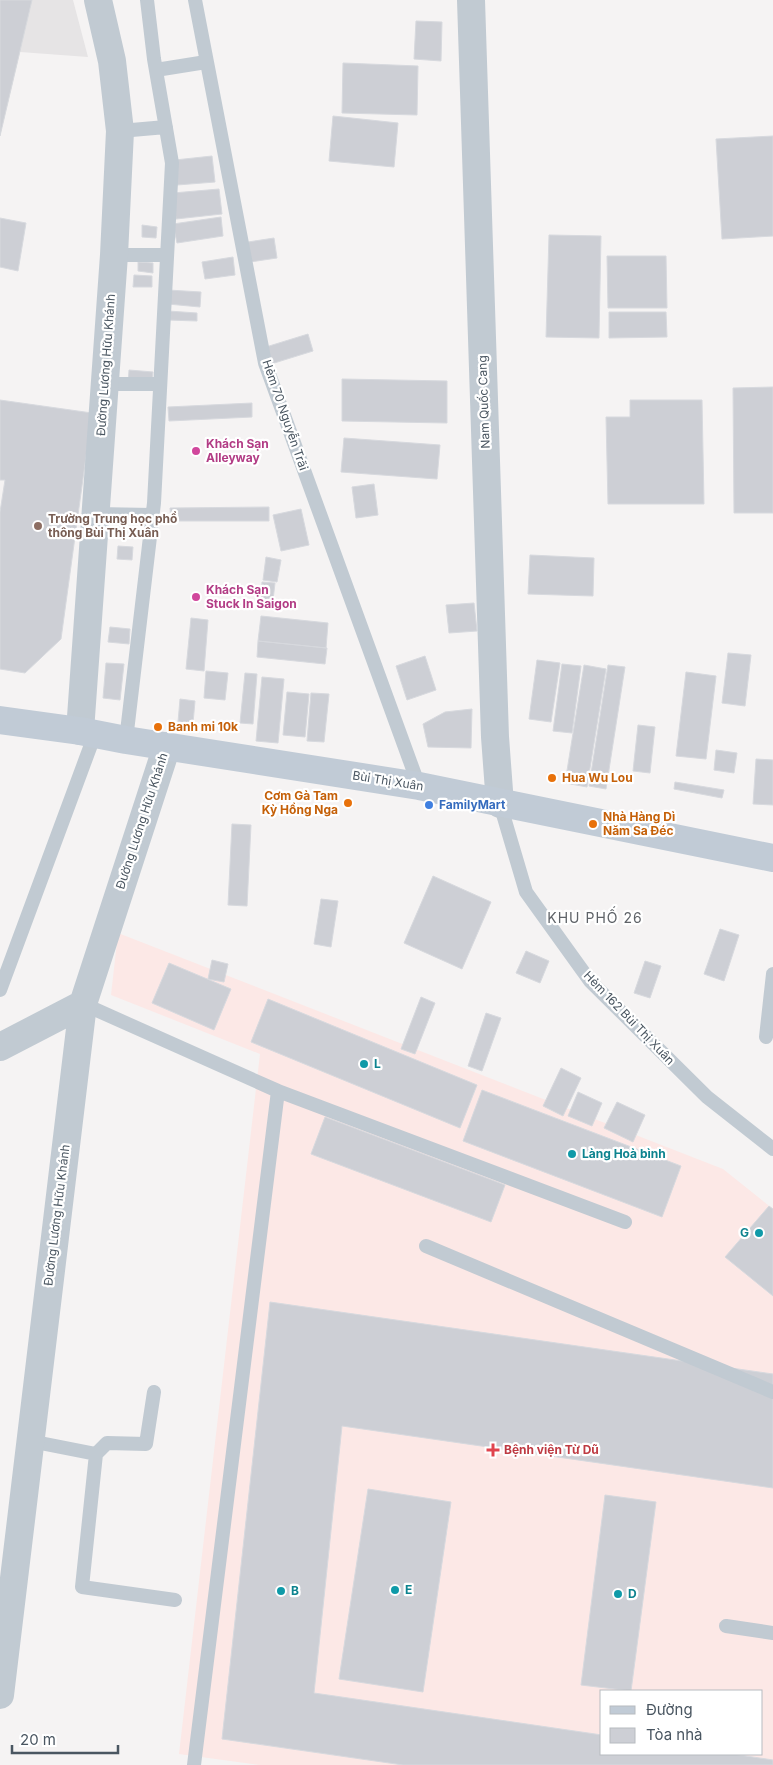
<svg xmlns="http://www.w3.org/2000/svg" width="773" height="1765" font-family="Inter,sans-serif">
<rect width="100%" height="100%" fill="#f5f3f3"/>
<!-- education -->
<path fill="#e6e4e5" d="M0 0H73L88 57 20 52 0 136Z"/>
<!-- medical -->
<path fill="#fce8e6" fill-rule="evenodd" d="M118 933 723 1169 773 1209V1765H260L179 1754 260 1054 111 995ZM602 1691H762V1754H602Z"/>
<!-- building -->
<path fill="#cdcfd5" stroke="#d7d9de" d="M0 0H32L0 136Z
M416 21 442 22 441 61 414 59Z
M343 63 418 66 417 115 342 113Z
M333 116 398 123 394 167 329 161Z
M773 136V236L722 239 716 139Z
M212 156 215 182 177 185 175 160Z
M219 189 222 214 176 219 173 193Z
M221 217 223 236 177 243 173 224Z
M0 218 26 223 18 271 0 267Z
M142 225 157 227 156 238 142 237Z
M549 235 601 236 599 338 546 337Z
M274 238 277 258 250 262 248 242Z
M607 256H666L667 308H608Z
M233 257 235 275 205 279 202 262Z
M138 262 153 263V273L138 271Z
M134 275 152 276V287H133Z
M168 290 201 292 200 307 168 304Z
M168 311 197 313V321L168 320Z
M609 312H666L667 337 609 338Z
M308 334 313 351 271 364 266 347Z
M129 370 153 372 151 387 128 385Z
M342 379 447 381V423L342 421Z
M773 387V513H734L733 388Z
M0 400 92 413 61 639 25 673 0 669V512L5 480H0Z
M630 400H702L704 504H608L606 417H630Z
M252 403V417L169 421 168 407Z
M344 438 440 445 437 479 341 472Z
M374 484 378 515 356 518 352 487Z
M269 507V521H171L170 508Z
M301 509 309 545 281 551 273 515Z
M118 546 133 547 132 560 117 559Z
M530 555 594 558 593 596 528 594Z
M266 557 281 560 277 582 263 580Z
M262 582 275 583 273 600 261 599Z
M474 603 477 631 449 633 446 605Z
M261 616 328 623 326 648 258 641Z
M191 618 208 620 204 671 186 669Z
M110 627 130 629 129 644 108 642Z
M258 641 327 648 325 664 257 657Z
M728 653 751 655 745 706 722 703Z
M425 656 436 690 407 700 396 666Z
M537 660 560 663 551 722 529 719Z
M106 663 124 664 120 700 103 698Z
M562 664 581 666 572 733 553 731Z
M584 665 606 669 587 787 565 783Z
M608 665 625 667 606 789 589 786Z
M206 671 228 673 225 700 204 698Z
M686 672 716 676 706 759 676 756Z
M245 673 257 674 253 724 240 723Z
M262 677 284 679 278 743 256 741Z
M287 692 309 694 305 737 283 735Z
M311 693 329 694 324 742 307 741Z
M180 699 195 701 193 723 178 722Z
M472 709 471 748 428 747 423 724 445 712Z
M638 725 655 727 650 773 633 771Z
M716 750 737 753 734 773 714 770Z
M756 759 773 760V805L753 804Z
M675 782 724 790 722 798 674 789Z
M232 824 251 825 247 906 228 905Z
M433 876 491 902 462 969 404 943Z
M321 899 338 901 331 947 314 944Z
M720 929 739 935 724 981 704 974Z
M526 951 549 961 540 983 516 973Z
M212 960 228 964 224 982 208 979Z
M645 961 661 966 650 998 634 993Z
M169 963 231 989 214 1030 152 1003Z
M421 997 435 1003 415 1054 401 1049Z
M268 999 477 1085 460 1128 251 1042Z
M486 1013 501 1018 482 1071 468 1066Z
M561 1068 581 1078 563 1116 543 1106Z
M482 1090 681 1166 662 1217 463 1141Z
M578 1092 602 1103 592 1126 568 1116Z
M617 1102 645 1115 633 1142 604 1128Z
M325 1117 505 1185 491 1222 311 1154Z
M769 1206 773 1209V1296L725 1257Z
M270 1302 773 1374V1488L342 1426 314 1693 602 1735V1754H733L773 1760V1765H403L222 1739Z
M368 1489 451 1502 423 1692 339 1679Z
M605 1495 656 1502 631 1691 581 1685Z"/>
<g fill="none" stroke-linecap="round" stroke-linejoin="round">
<!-- lane -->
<path stroke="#c1cad2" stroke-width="14" d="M195 0 265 363 419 786
M156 70 206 62
M120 131 166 127
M114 255H167
M105 384H160
M96 514 152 515
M126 740 154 503 172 163 154 59 147 0
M500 804 526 892 590 981 707 1097 773 1149
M0 990 95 734
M83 1004 278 1091 625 1222
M766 1037 773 974
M426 1246 773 1392
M30 1441 96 1454 82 1587 175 1600
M96 1454 107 1443 146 1444 154 1392
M726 1626 773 1633
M194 1765 278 1091"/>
<!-- street -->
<path stroke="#c1cad2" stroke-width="28" d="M471 0 495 737 500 804
M80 731 114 255 120 131 112 61 98 0
M0 1047 83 1004
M0 1695 83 1004 167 746"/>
<!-- secondary -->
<path stroke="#c1cbd6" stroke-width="28" d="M0 720 80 731 126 740 419 786 773 858"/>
</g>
<!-- markers -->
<g fill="#d1479c" stroke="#fff" stroke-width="2">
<circle cx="196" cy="451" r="5"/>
<circle cx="196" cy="597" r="5"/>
</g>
<circle fill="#8d6e63" stroke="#fff" stroke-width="2" cx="38" cy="526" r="5"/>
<g fill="#e8710a" stroke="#fff" stroke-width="2">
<circle cx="158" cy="727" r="5"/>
<circle cx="552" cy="778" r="5"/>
<circle cx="348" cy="803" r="5"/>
<circle cx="593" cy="824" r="5"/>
</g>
<circle fill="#3f7fe0" stroke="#fff" stroke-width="2" cx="429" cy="805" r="5"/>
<g fill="#0f9aa8" stroke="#fff" stroke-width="2">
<circle cx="364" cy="1064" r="5"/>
<circle cx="572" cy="1154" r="5"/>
<circle cx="759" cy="1233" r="5"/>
<circle cx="395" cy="1590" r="5"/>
<circle cx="281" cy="1591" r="5"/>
<circle cx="618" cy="1594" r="5"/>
</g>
<path fill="#e0444e" stroke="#fff" stroke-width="2" d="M490.5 1442.5h5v5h5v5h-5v5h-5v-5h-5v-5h5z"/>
<g text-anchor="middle" stroke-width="4.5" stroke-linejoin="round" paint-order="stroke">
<!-- street labels -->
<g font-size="12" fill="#4a5661" stroke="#fff">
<text transform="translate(106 365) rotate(-86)" y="4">Đường Lương Hữu Khánh</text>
<text transform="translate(484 402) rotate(-92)" y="4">Nam Quốc Cang</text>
<text transform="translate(285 415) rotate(71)" y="4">Hẻm 70 Nguyễn Trãi</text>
<text transform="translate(388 781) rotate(9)" y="4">Bùi Thị Xuân</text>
<text transform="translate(142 821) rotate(-72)" y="4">Đường Lương Hữu Khánh</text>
<text transform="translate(629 1018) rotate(46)" y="4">Hẻm 162 Bùi Thị Xuân</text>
<text transform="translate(57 1215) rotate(-83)" y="4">Đường Lương Hữu Khánh</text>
</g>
<!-- hotel labels -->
<g font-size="12" font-weight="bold" fill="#b23c85" stroke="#fff" text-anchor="start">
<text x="206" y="448">Khách Sạn<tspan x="206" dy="14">Alleyway</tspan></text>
<text x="206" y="594">Khách Sạn<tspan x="206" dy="14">Stuck In Saigon</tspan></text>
</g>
<!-- education labels -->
<g font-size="12" font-weight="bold" fill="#785e54" stroke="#fff" text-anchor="start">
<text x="48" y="523">Trường Trung học phổ<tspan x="48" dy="14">thông Bùi Thị Xuân</tspan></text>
</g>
<!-- food labels -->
<g font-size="12" font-weight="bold" fill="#c56008" stroke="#fff" text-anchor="start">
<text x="168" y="731">Banh mi 10k</text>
<text x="562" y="782">Hua Wu Lou</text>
<text x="338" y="800" text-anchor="end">Cơm Gà Tam<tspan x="338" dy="14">Kỳ Hồng Nga</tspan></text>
<text x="603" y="821">Nhà Hàng Dì<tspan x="603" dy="14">Năm Sa Đéc</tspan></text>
</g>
<!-- shop labels -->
<g font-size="12" font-weight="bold" fill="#366cbe" stroke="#fff" text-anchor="start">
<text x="439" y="809">FamilyMart</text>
</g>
<!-- culture labels -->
<g font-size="12" font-weight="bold" fill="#0d838f" stroke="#fff" text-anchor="start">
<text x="374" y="1068">L</text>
<text x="582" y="1158">Làng Hoà bình</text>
<text x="749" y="1237" text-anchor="end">G</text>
<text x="405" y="1594">E</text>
<text x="291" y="1595">B</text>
<text x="628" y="1598">D</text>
</g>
<!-- health labels -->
<g font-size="12" font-weight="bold" fill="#be3a42" stroke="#fff" text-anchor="start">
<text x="504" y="1454">Bệnh viện Từ Dũ</text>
</g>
<!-- neighbourhood labels -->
<g font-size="14" letter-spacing="1" fill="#5f6368" stroke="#fff">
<text x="595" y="923">KHU PHỐ 26</text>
</g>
</g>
<!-- legend -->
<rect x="600" y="1690" width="162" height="65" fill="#ffffff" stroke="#b7bbc0"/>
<rect x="610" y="1706" width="25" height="8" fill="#c1cbd6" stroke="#b7bbc0"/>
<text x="646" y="1715" font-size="15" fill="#4a5661">Đường</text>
<rect x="610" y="1728" width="25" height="15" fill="#cdcfd5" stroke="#b7bbc0"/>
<text x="646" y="1740" font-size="15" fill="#4a5661">Tòa nhà</text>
<!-- scale -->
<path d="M12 1745v8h106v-8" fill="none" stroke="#4a5661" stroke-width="2.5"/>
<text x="20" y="1745" font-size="15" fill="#4a5661" stroke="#ffffff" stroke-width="4" paint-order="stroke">20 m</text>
</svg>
